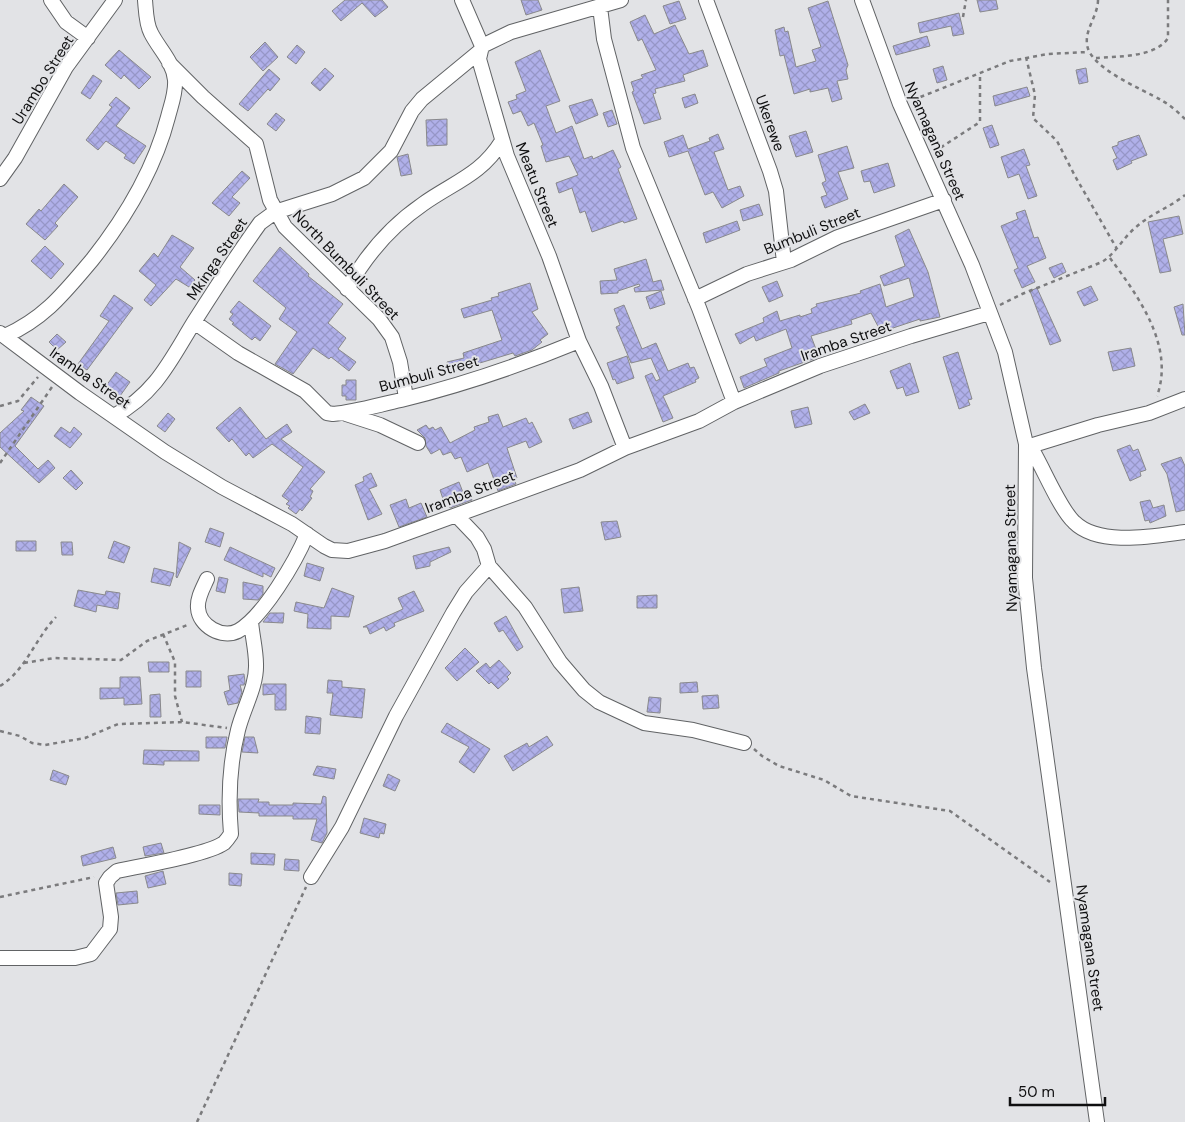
<svg xmlns="http://www.w3.org/2000/svg" width="1185" height="1122" font-family="'DM Sans',sans-serif">
<defs>
<pattern id="building-cross-hatch" width="8" height="8" patternUnits="userSpaceOnUse" patternTransform="scale(1.25)"><rect width="8" height="8" fill="#b0b0e9"/><path d="M0 0l8 8M0 8l8-8" fill="none" stroke="#9696c7"/></pattern>
</defs>
<rect width="100%" height="100%" fill="#e2e3e6"/>
<!-- building -->
<path fill="url(#building-cross-hatch)" stroke="#89898c" d="M345 0H382L388 7 375 17 362 3 341 21 332 11Z
M521 0H538L542 10 526 15Z
M977 0H996L998 9 980 12Z
M679 1 686 19 670 24 663 6Z
M828 1 848 65 846 70 848 79 837 81 842 99 832 102 828 88 810 92V89L794 94 784 55 780 56 775 30 784 27 785 32 788 31 796 67 816 61 812 50 821 47 808 8Z
M959 13 964 34 953 36 951 26 920 33 918 23Z
M645 15 654 34 675 25 689 54 703 50 708 66 683 75 685 81 655 89 656 93 653 94 661 119 644 124 632 92 634 91 631 82 643 78 641 75 656 70 642 39 638 41 630 22Z
M927 36 930 46 896 55 893 46Z
M265 42 278 57 263 71 250 57Z
M297 45 305 52 296 64 287 57Z
M119 50 151 77 139 89 124 75 121 79 105 65Z
M540 50 560 101 546 106 556 133 572 126 584 159 592 156 593 159 613 150 621 167 618 169 637 219 624 223 623 221 592 232 585 211 580 213 572 188 559 193 556 183 578 175 569 156 546 162 541 146 543 145 534 123 528 126 521 111 513 114 508 102 517 99 516 95 526 91 515 62Z
M943 66 947 80 937 83 933 69Z
M325 68 334 76 320 91 311 83Z
M1086 68 1088 82 1079 84 1076 70Z
M269 69 280 79 270 91 268 89 248 111 239 104Z
M93 75 102 81 90 99 81 93Z
M1027 87 1030 96 995 106 993 96Z
M695 94 698 103 685 108 682 98Z
M116 97 130 108 116 126 146 146 134 164 124 158 126 155 106 141 98 150 86 140 112 107 109 105Z
M592 99 598 115 576 124 569 106Z
M612 110 617 124 608 127 603 113Z
M276 113 285 120 276 131 267 124Z
M447 119V145L427 146 426 120Z
M992 125 999 145 990 148 983 128Z
M806 131 813 152 796 157 789 136Z
M718 134 724 149 714 152 728 190 740 186 744 196 722 208 713 192 705 195 688 151 669 157 664 142 683 135 688 149 710 141 709 138Z
M1139 135 1147 155 1131 161 1132 163 1117 170 1113 160 1117 158 1112 147 1118 145V142Z
M847 146 854 168 838 172 848 199 825 208 821 197 827 195 822 183 826 181 818 155Z
M1024 149 1030 165 1026 166 1037 196 1028 199 1019 174 1008 178 1001 157Z
M408 154 412 174 401 176 397 157Z
M888 163 895 186 874 193 870 181 864 182 861 171Z
M242 171 250 178 232 197 240 203 229 216 212 203Z
M64 184 78 197 55 223 58 226 45 240 26 224 39 209 41 211Z
M759 204 763 215 743 221 740 210Z
M1025 210 1034 238 1038 237 1046 258 1027 266 1035 282 1022 288 1014 270 1018 268 1001 226 1018 219 1016 213Z
M1179 216 1183 234 1163 239 1171 271 1160 273 1148 222Z
M737 221 740 230 706 243 703 233Z
M909 229 928 272 940 317 920 321V319L881 332 871 313 851 320 852 324 811 336 819 357 779 371V373L744 388 740 377 767 366 764 359 792 348 786 329 756 341 754 336 740 344 735 334 764 322 763 318 777 311 780 321 800 315V317L812 313 811 309 817 306 816 304 861 293 860 291 880 284 886 307 914 297 909 278 884 286 880 276 905 266 895 236Z
M172 235 194 248 180 267 195 280 189 287 176 279 151 306 144 300 156 285 139 271 154 253 158 257Z
M45 246 64 264 51 279 31 261Z
M280 247 309 274 308 276 343 304 328 323 346 338 338 349 356 362 349 371 331 357 329 359 313 348 293 374 275 364 297 332 279 319 286 308 253 281Z
M646 259 653 282 661 280 664 290 635 292 634 288 640 286 639 284 618 291V293L601 294 600 281 617 280 614 269Z
M1062 263 1066 272 1054 278 1049 268Z
M777 281 783 296 769 302 762 287Z
M530 283 538 309 532 312 548 334 540 340 542 342 532 350 515 356 513 353 450 372 447 362 464 358 463 353 502 340 492 310 464 318 461 309 492 300 491 298 499 296 498 293Z
M1091 286 1098 300 1084 306 1077 292Z
M1037 288 1061 341 1050 345 1030 291Z
M661 291 665 304 650 309 646 297Z
M114 295 133 308 87 370 78 364 109 321 100 316Z
M239 301 271 326 260 341 255 337 252 340 232 324 234 323 229 319 233 314 230 312Z
M1183 304 1185 335H1182L1174 307Z
M624 305 642 349 656 343 668 371 688 363 690 368 694 367 699 378 695 380 696 382 663 396 673 418 663 422 645 376 652 373 656 381 660 379 651 358 631 363 616 327 620 325 614 309Z
M57 334 66 342 57 350 49 342Z
M1131 348 1135 366 1113 371 1108 352Z
M958 352 972 399 968 400 970 405 959 409 943 357Z
M627 356 634 378 617 384 615 379 613 380 607 363Z
M910 363 919 392 906 396 903 387 897 389 890 371Z
M116 372 130 382 120 396 106 386Z
M346 380H356V400H346V396H342V385H346Z
M31 397 44 406 15 446 38 469 48 460 55 468 39 483 0 447V433L24 411 21 410Z
M865 404 870 413 854 420 849 412Z
M240 407 266 439 287 424 292 432 281 439 325 472 310 489 313 491 310 497 312 498 302 511 300 509 296 514 288 508 290 506 286 504 289 501 282 496 303 467 272 444 253 458 249 453 246 456 232 439 229 442 216 428Z
M808 407 812 424 795 428 791 411Z
M588 412 592 422 573 429 569 419Z
M168 413 175 419 165 432 157 426Z
M498 414 503 427 526 418 529 424 532 422 542 442 529 448 526 441 507 448 517 478 514 479 516 484 498 491 488 463 467 472 461 457 455 459 451 452 443 455 440 449 431 454 426 446 425 438 417 430 426 425 429 429 433 427 435 430 441 427 450 443 475 430 474 427 489 422 488 417Z
M61 427 70 433 74 427 82 434 70 448 54 436Z
M1130 445 1133 451 1138 449 1146 470 1140 472 1141 476 1130 481 1117 450Z
M1181 457 1185 466V510L1176 512 1167 474 1161 464Z
M71 470 83 483 76 490 63 478Z
M371 473 377 486 369 489 382 514 368 520 355 485 364 481 363 477Z
M459 482 464 495 469 493 472 500 450 508 448 504 445 505 440 490Z
M406 499 409 508 421 503 427 517 399 527 390 505Z
M1150 500 1153 508 1164 505 1166 516 1150 523 1149 520 1145 521 1140 502Z
M617 521 621 537 605 540 601 522Z
M210 528 224 533 220 547 205 542Z
M16 541H36V551H16Z
M114 541 130 547 124 563 108 558Z
M61 542H72L73 555H62Z
M179 542 191 548 177 578 176 577Z
M230 547 275 568 271 577 263 573V577L224 560Z
M449 547 451 552 430 562V566L416 569 413 556Z
M307 563 324 568 320 581 304 576Z
M154 568 174 573 170 586 151 582Z
M219 577 228 579 225 593 216 591Z
M243 582 263 586V594L258 600 243 599Z
M579 587 583 611 564 613 561 589Z
M332 588 354 596 349 617 331 616V629L307 628 308 614 294 611 296 602 324 608Z
M78 590 105 595 106 591 120 593 118 609 97 605 96 612 74 606Z
M414 591 424 611 394 623 395 626 386 631 384 627 370 634 367 627H363L403 609 398 598Z
M657 595V608H637V596Z
M270 613H284L283 623 263 622Z
M506 616 523 647 517 651 503 630 499 632 494 623Z
M465 648 479 662 457 681 445 668Z
M499 660 511 673 507 677 509 679 498 689 491 682 489 684 476 671 486 663 490 668Z
M148 662H169V672H149Z
M186 671H201V687H186Z
M244 674 245 682 244 685H240L242 692 238 703 228 705 224 692 230 690 228 676Z
M120 677H140L142 704 124 705V698L100 699V688H120Z
M328 680 342 681V687L365 689 362 718 330 715 333 693H327Z
M697 682 698 692 680 693V683Z
M263 684H286V710H275V694L263 695Z
M160 694 161 717H150V695Z
M718 695 719 708 703 709 702 696Z
M649 697 661 698 660 713 647 712Z
M306 716 321 718 320 734 305 733Z
M447 723 490 749 474 773 459 762 469 747 441 732Z
M547 736 553 745 513 771 504 756 527 743 529 747Z
M206 737H227L225 748H206Z
M245 737H254L258 753 242 752Z
M144 750 199 751V761H164V765L143 764Z
M317 766 336 769 334 779 313 775Z
M53 770 69 776 66 785 50 780Z
M388 774 400 780 395 791 383 786Z
M323 796 326 797 327 833 322 843 311 840 317 819H293V816H259V813L239 812 238 799H259L258 802H269V805H293V803L321 804Z
M199 805H220V815L199 814Z
M364 818 386 824 384 834 380 833 379 838 360 833Z
M161 843 164 853 145 856 143 847Z
M113 847 116 858 83 866 81 856Z
M251 853 275 854 274 865 251 864Z
M285 859 299 860V871L284 870Z
M163 871 166 884 148 888 145 876Z
M229 873 242 874 241 886 229 885Z
M137 891 138 903 118 905 116 893Z"/>
<g fill="none" stroke-linecap="round" stroke-linejoin="round">
<!-- minor casing -->
<g stroke="#616365" stroke-width="16">
<path id="minor" d="M51 0 66 22 88 38
M462 0 482 46
M621 0 511 32 482 46 479 59 507 156 549 256 579 341 601 386 625 448
M706 0 770 171 776 191 784 262
M862 0 900 104 972 265 1005 352 1026 444 1025 578 1034 668 1097 1122
M600 7 604 39 633 148 699 308 734 402
M169 63 203 97 256 144 270 200 285 227 379 319 392 337 400 362 406 398
M0 179 15 158 66 67 115 0
M347 289C366 255 391 226 423 204 454 182 481 175 502 141
M695 299 747 274 791 260 838 237 944 200
M194 322 238 353 305 391 327 413 333 414C356 412 378 405 401 400 462 385 521 365 579 341
M0 333 80 393 165 452 222 487 292 524 324 546 332 550 348 551 385 541 580 470 625 448 699 421 734 402 820 366 911 336 989 313
M5 336C45 318 64 293 92 260 126 217 154 171 168 117 171 105 176 93 175 80 173 61 159 49 151 33 146 24 146 11 145 0
M346 414 380 425 418 443
M114 416C156 393 170 361 194 322 215 289 237 255 260 223L275 212 332 194 364 178 391 151 412 111 422 99 479 52
M1026 444 1030 446 1098 425 1149 413 1185 399
M1030 446C1042 465 1059 508 1074 522 1099 547 1154 536 1185 532
M457 516 477 537 484 549 489 566 525 607 560 662 584 690 599 702 644 723 693 730 744 743
M207 579C203 588 197 598 198 608 199 626 222 639 238 631 263 617 296 561 307 534
M311 877 342 827 396 716 453 613 466 592 489 566
M0 958H75L91 954 110 929 111 917 106 883 110 877 117 871C140 866 207 855 224 843 227 840 229 837 231 834 228 798 229 765 238 730 243 709 257 686 256 664 256 650 252 635 251 621"/>
</g>
<!-- path -->
<path stroke="#7b7b7d" stroke-width="2.5" stroke-dasharray="4 4" stroke-linecap="butt" d="M1098 0C1098 15 1085 29 1087 44 1089 68 1142 89 1161 100 1170 105 1178 112 1185 119
M963 17 966 0
M1026 57 1035 95 1033 118 1057 141 1075 176 1117 249
M1096 58C1117 56 1155 58 1168 38V0
M913 100 1010 61 1048 54 1088 52
M935 153 937 150 980 122V74
M1110 258C1138 296 1175 346 1157 396
M1000 305 1022 294 1102 262C1116 253 1123 238 1135 228 1150 214 1169 208 1185 195
M0 406 18 401 38 377
M0 463 52 387
M163 634 175 662V696L182 722
M24 663 54 658 121 660 147 641 190 624
M0 686C26 670 35 639 56 617
M0 731 20 736 32 743 45 745 85 738 118 724 182 722 227 728
M754 749 762 756 779 766 824 780 851 796 950 811 1050 882
M0 897 94 877
M197 1122 306 887"/>
<!-- minor -->
<use href="#minor" stroke="#fff" stroke-width="14"/>
</g>
<g text-anchor="middle" stroke-width="4" stroke-linejoin="round" paint-order="stroke">
<!-- street labels -->
<g font-size="15" fill="#0f0f10" stroke="#e2e3e6">
<text transform="translate(43 80) rotate(-58)" y="5">Urambo Street</text>
<text transform="translate(770 123) rotate(70)" y="5">Ukerewe</text>
<text transform="translate(935 141) rotate(66)" y="5">Nyamagana Street</text>
<text transform="translate(537 185) rotate(68)" y="5">Meatu Street</text>
<text transform="translate(812 231) rotate(-22)" y="5">Bumbuli Street</text>
<text transform="translate(217 259) rotate(-56)" y="5">Mkinga Street</text>
<text transform="translate(346 265) rotate(46)" y="5">North Bumbuli Street</text>
<text transform="translate(846 341) rotate(-19)" y="5">Iramba Street</text>
<text transform="translate(429 374) rotate(-15)" y="5">Bumbuli Street</text>
<text transform="translate(90 378) rotate(35)" y="5">Iramba Street</text>
<text transform="translate(470 492) rotate(-21)" y="5">Iramba Street</text>
<text transform="translate(1011 548) rotate(-91)" y="5">Nyamagana Street</text>
<text transform="translate(1090 948) rotate(82)" y="5">Nyamagana Street</text>
</g>
</g>
<!-- scale -->
<path d="M1010 1097v8h95v-8" fill="none" stroke="#0f0f10" stroke-width="2.5"/>
<text x="1018" y="1097" font-size="15" fill="#0f0f10" stroke="#e2e3e6" stroke-width="4" paint-order="stroke">50 m</text>
</svg>
